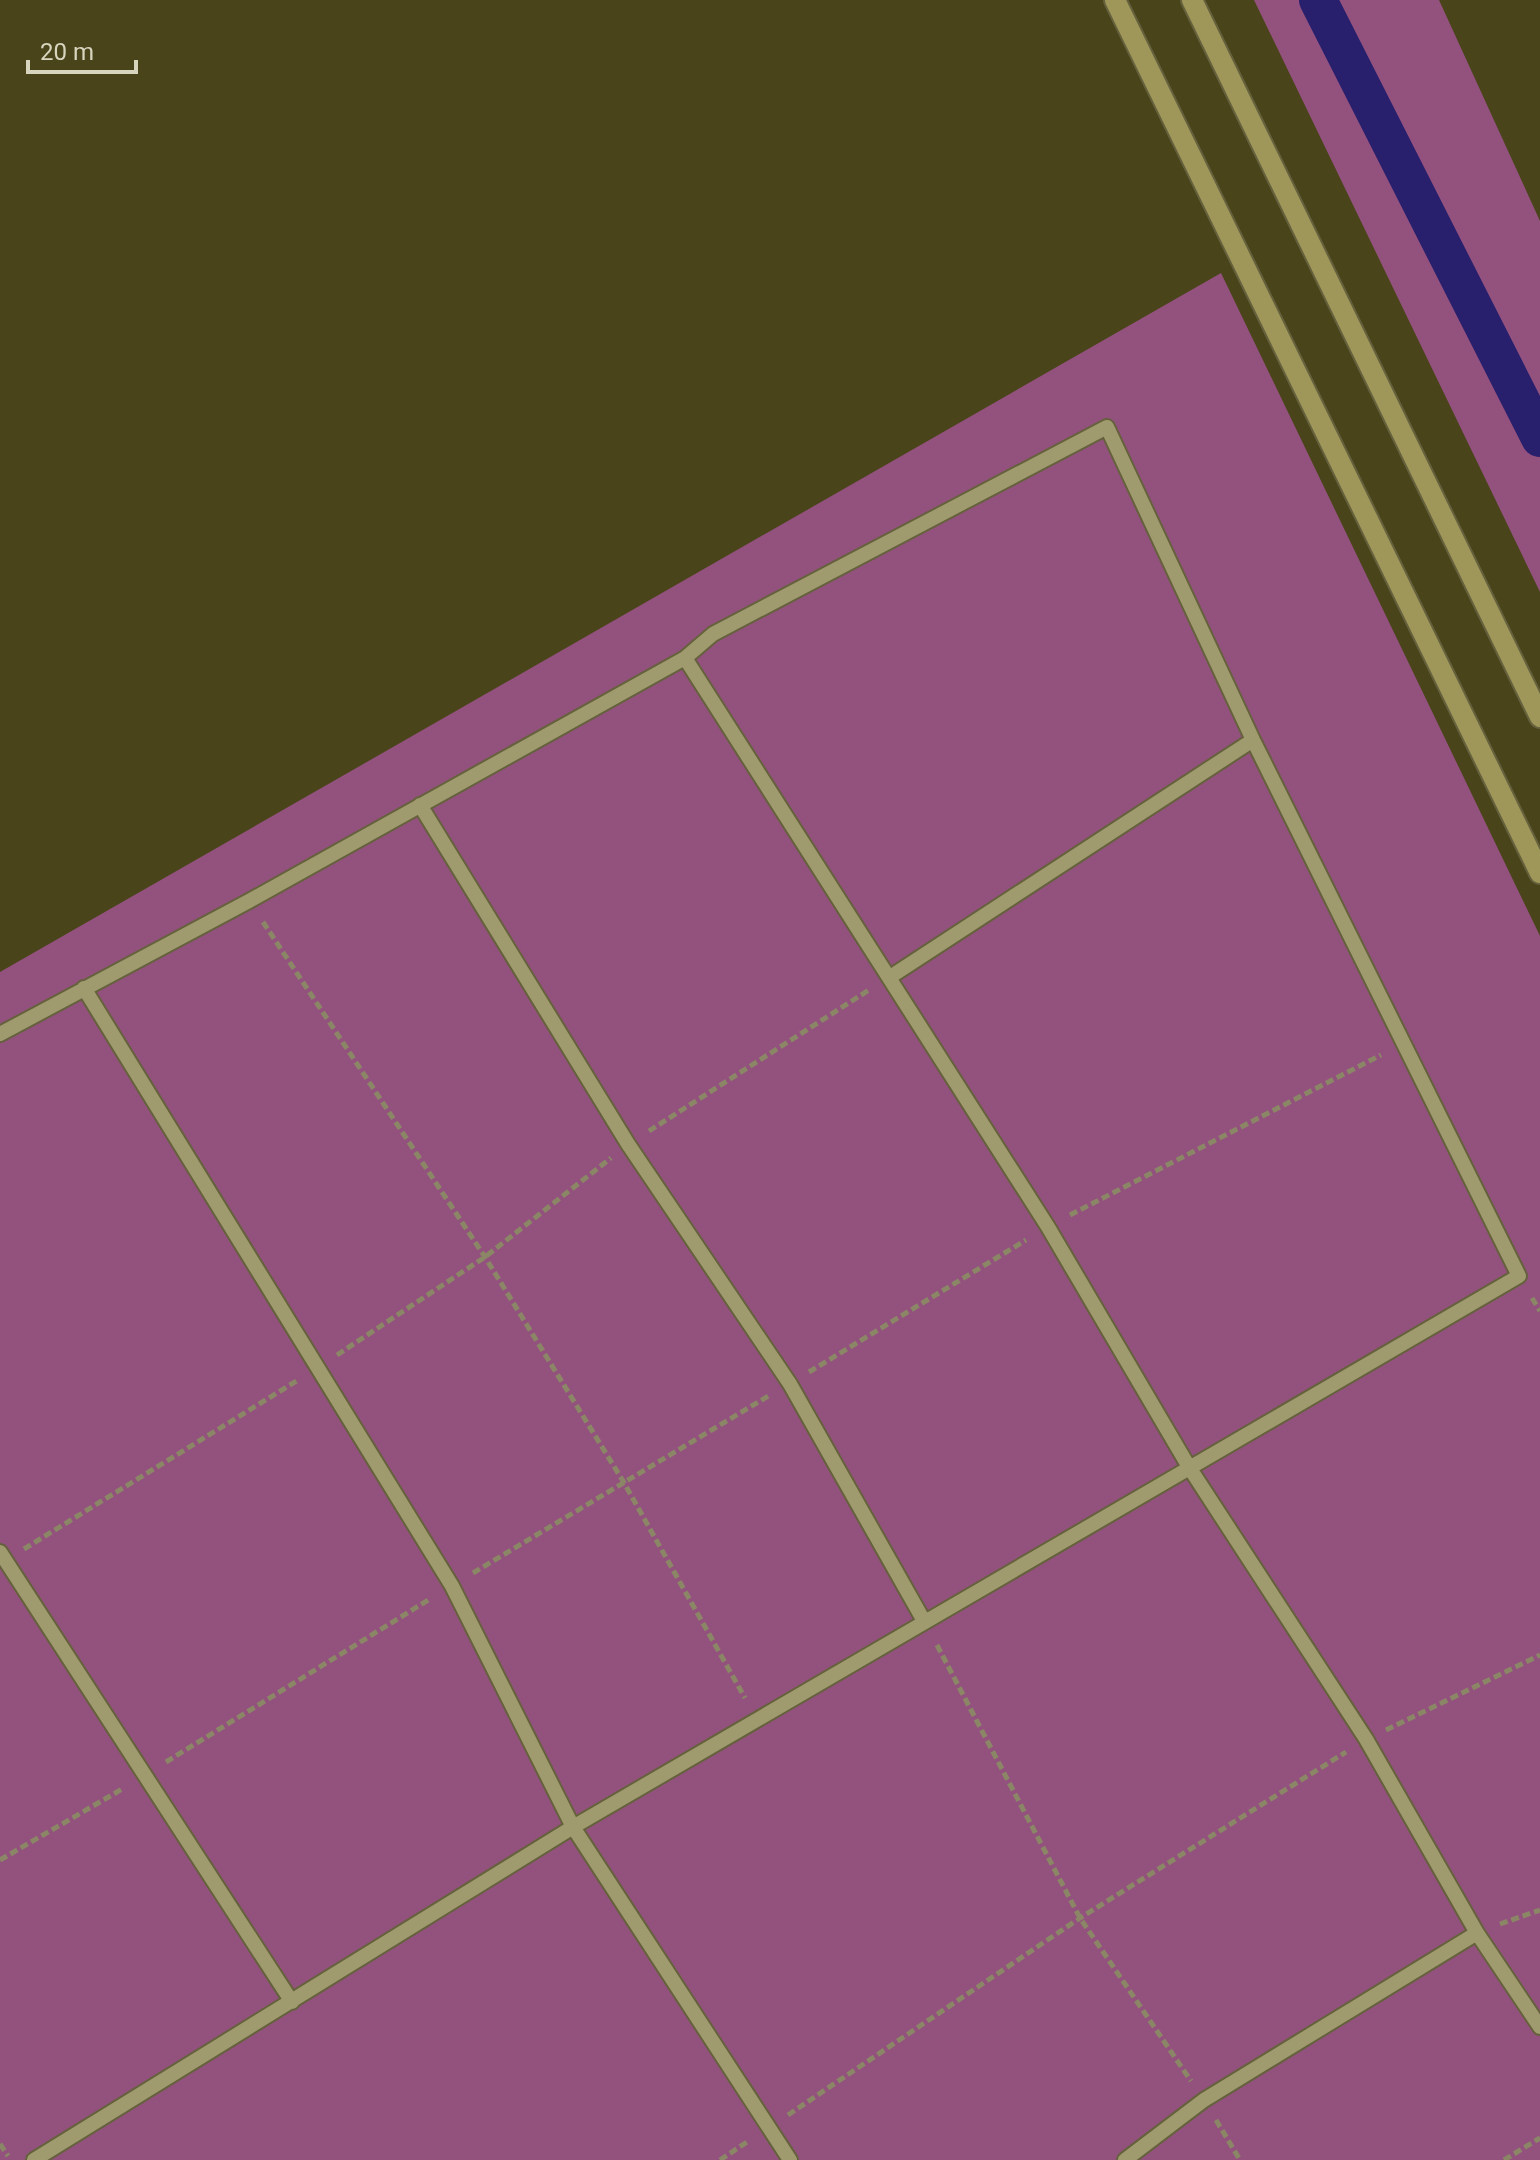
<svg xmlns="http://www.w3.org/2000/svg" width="1540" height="2160" font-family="Roboto,sans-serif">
<rect width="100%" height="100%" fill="#4a441b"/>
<!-- green -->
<path fill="#93527e" d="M1254 0H1439L1540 221V592Z
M1221 273 1540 936V2160H0V972Z"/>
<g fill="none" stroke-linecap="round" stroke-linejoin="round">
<!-- canal -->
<path stroke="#281f6d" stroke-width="38" d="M1318 0 1540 438"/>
<!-- minor casing -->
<g stroke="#66613d" stroke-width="18">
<path id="minor" d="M685 658 1048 1227 1189 1467 1366 1739 1477 1933 1540 2027
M420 805 628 1144 790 1384 924 1621
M890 977 1253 740
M84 988 452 1586 573 1827 790 2160
M0 1034 249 901 685 658 713 634 1107 427 1253 740 1519 1276 573 1827 34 2160
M0 1552 292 2002
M1125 2160 1204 2100 1477 1933"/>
</g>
<!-- major casing -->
<g stroke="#66613d" stroke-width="24">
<path id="major" d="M1115 0 1540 873
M1192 0 1540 717"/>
</g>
<!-- path -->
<path stroke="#8b8666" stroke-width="5" stroke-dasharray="8 4" stroke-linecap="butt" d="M263 922 485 1257 623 1481 745 1698
M649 1131 869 990
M1070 1215 1381 1055
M1532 1298 1540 1311
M337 1355 485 1257 611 1158
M809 1372 1026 1240
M24 1549 298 1380
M473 1573 770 1395
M937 1645 1080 1918 1191 2081
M1386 1730 1540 1655
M166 1762 430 1599
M0 1860 124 1788
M1500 1924 1540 1910
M788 2115 1080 1918 1346 1752
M1216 2120 1240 2160
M0 2144 8 2156
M720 2160 750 2140
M1504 2160 1540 2138"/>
<!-- minor -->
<use href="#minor" stroke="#a09a6f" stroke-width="14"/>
<!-- major -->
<use href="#major" stroke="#9f965a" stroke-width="20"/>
</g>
<!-- scale -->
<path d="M28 60v12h108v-12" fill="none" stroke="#d8d5bf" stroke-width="4"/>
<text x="40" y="60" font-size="24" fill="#d8d5bf" stroke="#4a441b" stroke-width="6" paint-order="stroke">20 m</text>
</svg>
